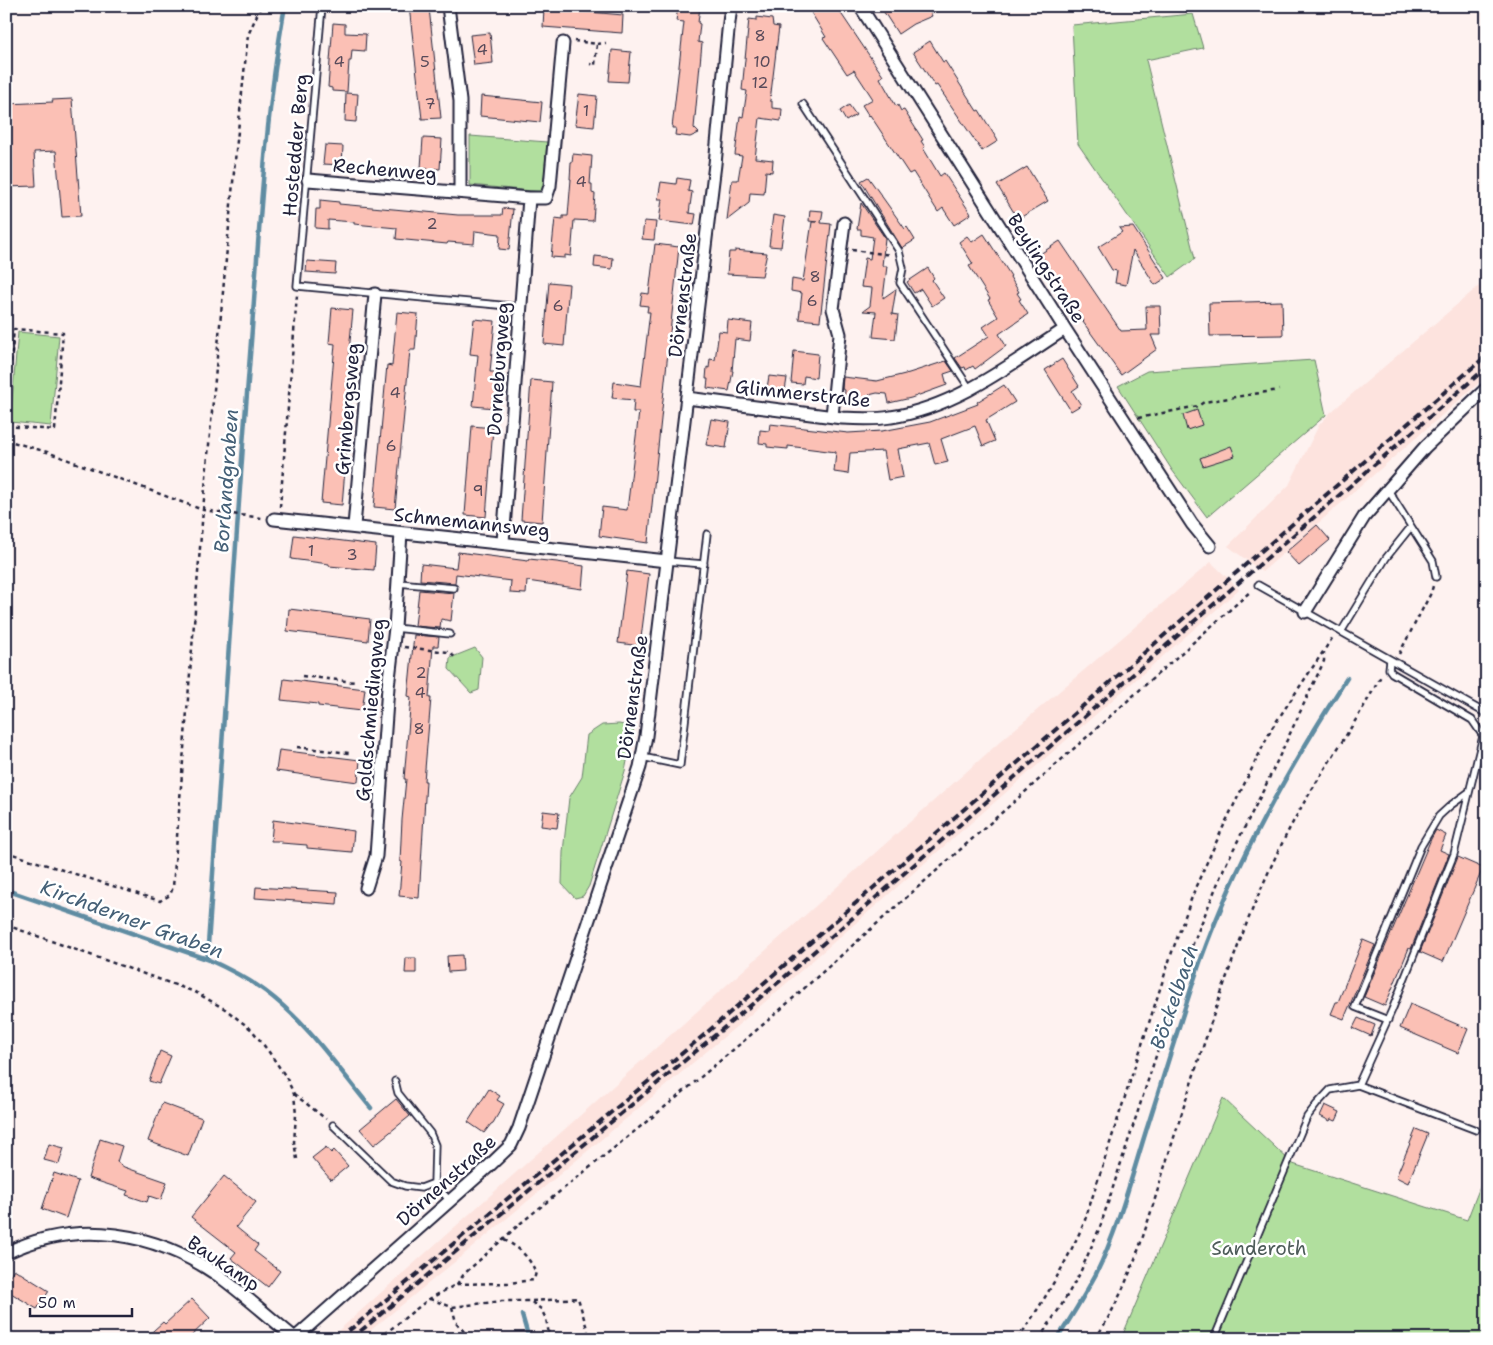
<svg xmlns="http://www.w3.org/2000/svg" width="1493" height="1345" font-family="'Shantell Sans',sans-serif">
<rect width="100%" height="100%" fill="#fef2f0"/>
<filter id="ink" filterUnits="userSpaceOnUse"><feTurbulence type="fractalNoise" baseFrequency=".02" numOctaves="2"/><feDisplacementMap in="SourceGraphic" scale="10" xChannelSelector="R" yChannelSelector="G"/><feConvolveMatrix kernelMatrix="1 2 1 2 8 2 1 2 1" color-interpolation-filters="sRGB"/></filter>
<g filter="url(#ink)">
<!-- built -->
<path fill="#fde3de" d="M1487 279V376L1262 572 1228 546 1289 485 1319 425 1331 412Z
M1211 562 1239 589 1216 610 743 1021 462 1256 360 1339H329L1002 740Z"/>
<!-- green -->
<path fill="#b1df9e" stroke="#6a806c" d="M1193 14 1203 48 1146 60 1195 259 1170 277 1078 144 1072 25Z
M470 136 547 142 543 192 470 185Z
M18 332 59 336 51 426 10 422Z
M1314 360 1326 415 1207 517 1172 470 1118 386 1147 371Z
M475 648 482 657 479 690 471 693 449 669 450 658Z
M619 724 634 727 625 771 589 886 583 896 575 898 562 884 563 852 569 798 582 777 587 735 602 725Z
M1223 1098 1293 1164 1467 1220 1487 1169V1339H1121Z"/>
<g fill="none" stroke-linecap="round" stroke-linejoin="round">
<!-- stream -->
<path stroke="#5f8ca2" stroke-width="4.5" d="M6 890 207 959C227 968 247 978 265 991 307 1022 338 1068 371 1108
M207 959C220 757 234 556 250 355 259 239 264 121 285 6
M522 1315 529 1339
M1057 1339C1071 1318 1084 1296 1096 1274 1118 1229 1131 1179 1146 1131 1164 1075 1181 1018 1200 962 1236 861 1289 768 1347 678"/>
</g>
<!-- building -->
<path fill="#fbc0b5" stroke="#22223b" d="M409 6H428L429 8 441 118 422 119Z
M678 6H700L698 23 700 24 698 42 702 43 694 128 699 133 690 137 675 135 676 128H672L684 22 676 21Z
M807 6H836L883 76 880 78 896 106 898 105 901 111 904 110 923 140 921 141 925 147 923 148 940 176 944 173 971 214 954 225 943 208 938 212 913 172 909 174 870 115 869 116 862 105 873 99 854 70 847 74 823 38 826 37Z
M880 6H927L932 16 913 24 898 34Z
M544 8 623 15 622 33 543 27Z
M757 17 772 19 773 26 779 27 770 101H772V108L782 109 781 121 760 118 755 158 773 160 772 172 766 171 764 194 750 193 749 203 727 220 732 180H738L742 156 735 155 740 116 743 117 747 91 742 90 749 19 757 20Z
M333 23 345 24V33L366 34 365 51 352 50 351 61H349L347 92 332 91V88L328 87Z
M490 33 493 63 474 65 470 35Z
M930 41 943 62 945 61 977 111 979 110 998 141 982 151 937 85 935 86 913 52Z
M612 50 631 52 628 82 609 81Z
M346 93 358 94 356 122 345 121Z
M579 94 597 96 594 127 575 125Z
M481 96 542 102 540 122 480 116Z
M72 99 81 216 62 217 56 151 34 152 36 186 6 187V104L53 102 52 100Z
M849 105 856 115 846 121 840 111Z
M423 138 442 139 440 169 421 168Z
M325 145 343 146 342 165 323 164Z
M573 154 592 156 590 184H592V193L595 194 593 221 574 220 571 256 565 255V258L551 257 555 218 563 219V216H568L571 179H570L571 163H572Z
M1027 167 1048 201 1018 219 997 185Z
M868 177 905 229 907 227 915 240 902 248 861 181Z
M677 178 690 180 688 191 692 192 689 213 696 214 694 225 659 221 662 199H658L661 182 676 184Z
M320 200 339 202V204L458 215H502L503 208 513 209 509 250 499 249 500 234 475 231 474 244 448 242 447 244 396 239 397 228 354 224V222L328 220V229L315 228 316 209H320Z
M861 203 885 238 882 266H887L883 298 896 289 892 314 898 315 895 339 873 337 876 312 863 311 870 306 872 288 861 287 865 258 870 259 873 237 861 235V229H857Z
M810 210 823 211 821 223 831 224 820 321 799 319 802 293 791 291 792 279 803 281 812 222H817L809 221Z
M773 215 785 217 781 247 769 246Z
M644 221 656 222 654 240 642 239Z
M1133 227 1166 278 1155 285 1133 250 1126 285 1115 283 1117 271 1112 270 1098 247 1122 232 1119 228Z
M984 234 1011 276 1010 277 1019 292 1017 293 1021 299 1019 300 1028 314 999 334 1006 346 975 369 973 366 966 370 965 367 962 368 955 358 989 336 983 327 998 317 988 300 990 299 969 266 973 264 959 242 967 236 972 242Z
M1060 241 1121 331 1147 330 1146 306H1160L1161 335H1151L1157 349 1121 375 1083 322 1084 321 1040 254Z
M655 244 679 247 648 543 599 536 602 507 627 510 639 412H633L634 400 612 398 614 382 641 386 650 312H647L648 306 640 305 642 293 649 294Z
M735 250 767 253 762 276 727 274 729 252H735Z
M595 256 613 258 612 269 594 267Z
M307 261 336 263 335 274 306 272Z
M928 268 934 278 932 280 944 298 932 306 921 289 914 293 907 282Z
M549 282 569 284 564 346 544 344Z
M1282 301 1283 335 1210 336 1209 303Z
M332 308 353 310 348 362 354 363 342 505 321 503 335 344 329 343Z
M397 312 418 314 415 350H410L395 509 374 507 387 365 392 366Z
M474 319 495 321 490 372H498L495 408 473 406 478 355 470 354Z
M728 320 752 323 750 341 735 339 732 371H733L729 391 707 388 708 379H706L707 367 709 368 710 359 715 360 719 331 727 332Z
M794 351 818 354 816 378 804 376 803 384 791 383Z
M1062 359 1079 386 1072 391 1081 405 1071 411 1045 370Z
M946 361 953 371 944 374 947 385 911 398 889 403 887 394 877 393 869 395 868 404 844 401 845 390 842 389 843 377 877 381 909 373Z
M769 376 787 378 784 397 766 394Z
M531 380 552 382 542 522 521 520Z
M1004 385 1015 402 986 420 995 441 983 446 975 426 941 439 948 462 935 465 929 443 898 449 903 477 888 480 883 451 850 453 848 474 834 472 836 452 788 446V449L777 448 767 447V444L759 443 760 430 769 431 770 424 848 433 882 431 930 422 978 404 977 402Z
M1197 410 1202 425 1187 430 1183 415Z
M711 419 730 422 726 448 706 445Z
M472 426 493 428 486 517 465 515Z
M1231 446 1235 456 1203 466 1200 458Z
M1317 525 1330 540 1299 566 1286 552Z
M294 535 376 545 374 570 329 566V564L291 559Z
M458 552 528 561 529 559 557 562 584 566 582 589 527 581 526 594 510 593 511 581 456 574 455 583 420 580 421 564 456 568Z
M627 571 649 574 640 646 618 643Z
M419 590 454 593 451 621 441 619 440 628 415 626Z
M289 609 370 619 368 641 287 631Z
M414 635 439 637 438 646H433L429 698H431L424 781H426L419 898 399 896 402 862 400 861 402 820 406 779H404L411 697 408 696Z
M284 679 365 689 362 711 318 706V704L281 700Z
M279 750 360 760 358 782 276 771Z
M543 811 559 813 557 828 541 826Z
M273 820 354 831 352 852 307 848V845L281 843 282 841H271Z
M1436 830 1446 835 1440 850 1449 854 1411 949 1409 948 1385 1006 1364 997 1431 839Z
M1458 857 1483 868 1443 962 1420 952Z
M256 887 338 892 337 904 255 898Z
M1363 940 1375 945 1344 1019 1331 1014 1336 1002H1338Z
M462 955 463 971 448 972 447 956Z
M406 958H416V973H405Z
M1410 1004 1468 1029 1458 1053 1400 1028Z
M1358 1018 1375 1025 1371 1036 1353 1028Z
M160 1051 171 1056 159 1084 149 1081Z
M489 1089 500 1096 497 1100 504 1104 493 1123 491 1124 484 1133 468 1122Z
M396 1099 410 1116 374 1145 360 1129Z
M162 1103 202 1118 188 1156 148 1141Z
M1325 1105 1340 1112 1336 1121 1331 1119 1330 1121 1320 1116Z
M1416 1129 1428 1134 1408 1183 1396 1177Z
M100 1139 122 1146 117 1162 124 1167 167 1182 161 1200 149 1196 147 1202 126 1195 128 1191 88 1178Z
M49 1144 64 1148 59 1164 44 1160Z
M326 1147 331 1153 334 1150 348 1166 331 1180 312 1158Z
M54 1173 78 1181 66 1218 42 1209Z
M224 1176 256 1202 236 1227 258 1245 254 1251 280 1271 268 1287 231 1258 236 1252 191 1217Z
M14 1269 49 1291 37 1309 6 1290V1281Z
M192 1299 210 1318 188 1339H144L163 1322 165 1324Z"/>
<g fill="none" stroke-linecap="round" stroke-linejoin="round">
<!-- service casing -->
<g stroke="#22223b" stroke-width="9">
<path id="service" d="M322 6 297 286 520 307
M803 104 899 251 903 268 900 283 970 389
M1388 490 1433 561 1436 577
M667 561 704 564
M398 583 454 588
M1258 585 1487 714
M395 628 450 634
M1341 632 1386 558 1410 528
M1390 660 1389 669 1392 673 1472 720 1483 736 1454 854 1392 1010 1358 1085 1476 1130
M642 757 680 765 707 534
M1388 1020 1355 1007 1421 846 1439 816 1451 805 1469 792
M395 1081 398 1093 430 1133 435 1145 434 1183 450 1201
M333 1125 391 1181 405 1186 421 1188 434 1183
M1214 1339 1307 1117 1317 1104 1330 1090 1358 1085"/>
</g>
<!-- minor casing -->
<g stroke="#22223b" stroke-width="15">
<path id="minor" d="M448 6 460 101V192
M860 6 1065 329 1192 524 1210 546
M308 180 529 198H546L550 186 563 43
M687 398 842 418C858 419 875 420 891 417 956 407 1011 364 1065 329
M832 416 840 334 833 309 844 223
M274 519 667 561
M354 526 375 294
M503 542 529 198
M1305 612 1364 517 1425 447 1487 388
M366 888 376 856 388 687 395 628 401 533
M6 1253C78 1218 155 1232 219 1276 245 1295 270 1318 296 1339
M295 1338 487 1168 511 1145 519 1128 640 767 646 736 715 164 728 31 731 6"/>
</g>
<!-- path -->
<path stroke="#22223b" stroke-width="2.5" stroke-dasharray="4 4" stroke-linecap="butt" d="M574 41 597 44 595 65 590 64
M597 44 606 43
M852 250 891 255
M6 418 14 329 63 333 55 430 6 426
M1138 418 1198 406 1204 402 1279 390
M6 440 47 452 203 510 262 518
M280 507 297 295
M404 647 448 652 455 657
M1399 654 1431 593 1433 586
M302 676 355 682
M297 747 349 753
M6 852 160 901 170 895 173 887 203 510 236 150 248 35 261 6
M6 925 195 992 225 1009 252 1030 269 1052 286 1077 294 1094 296 1115 294 1142 297 1159
M294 1094 326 1119
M457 1284 508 1283 534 1280 536 1272C528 1256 519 1247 504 1240
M430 1299 452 1307 502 1301H530L541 1309 546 1319 550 1339
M532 1301 578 1298 590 1339
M452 1307 456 1322 470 1339
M378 1339 429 1299 457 1284 464 1274 522 1222 676 1098 772 1017 1251 591
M1018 1339C1044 1301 1065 1265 1084 1223L1172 952 1196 886 1225 823 1272 728 1333 637
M1039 1339 1061 1306 1079 1275 1100 1227 1192 946 1224 868 1264 789 1324 661V653
M1095 1339C1133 1283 1149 1216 1169 1153 1194 1075 1218 996 1248 920 1266 876 1286 831 1311 791 1335 752 1361 714 1382 674"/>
<!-- service -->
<use href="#service" stroke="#fff" stroke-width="5.5"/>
<!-- minor -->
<use href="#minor" stroke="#fff" stroke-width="11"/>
<!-- rail -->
<path stroke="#22223b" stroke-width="4" stroke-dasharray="8 4" stroke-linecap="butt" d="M339 1339 704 1035 1487 355
M351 1339 780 981 1487 367"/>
</g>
</g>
<g text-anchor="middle" stroke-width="5" stroke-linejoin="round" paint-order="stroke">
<!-- number labels -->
<g font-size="16" fill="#584a5a">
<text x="760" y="41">8</text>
<text x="482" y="55">4</text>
<text x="339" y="67">4</text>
<text x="425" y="67">5</text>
<text x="762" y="67">10</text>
<text x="760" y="88">12</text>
<text x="430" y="109">7</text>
<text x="586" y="116">1</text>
<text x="581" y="187">4</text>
<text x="432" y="229">2</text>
<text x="815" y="282">8</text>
<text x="812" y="306">6</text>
<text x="558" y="311">6</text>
<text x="395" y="398">4</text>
<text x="391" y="451">6</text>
<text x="478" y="496">9</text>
<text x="311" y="556">1</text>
<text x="352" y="560">3</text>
<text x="421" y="678">2</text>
<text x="420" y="698">4</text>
<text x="419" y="734">8</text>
</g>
<!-- street labels -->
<g font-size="19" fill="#22223b" stroke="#fff">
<text transform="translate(295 145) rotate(-85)" y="7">Hostedder Berg</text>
<text transform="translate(385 169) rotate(5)" y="7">Rechenweg</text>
<text transform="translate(1047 268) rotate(57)" y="7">Beylingstraße</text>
<text transform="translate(682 295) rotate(-83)" y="7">Dörnenstraße</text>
<text transform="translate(498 369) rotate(-86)" y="7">Dorneburgweg</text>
<text transform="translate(803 393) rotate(6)" y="7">Glimmerstraße</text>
<text transform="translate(347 409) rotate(-85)" y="7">Grimbergsweg</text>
<text transform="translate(472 522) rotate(6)" y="7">Schmemannsweg</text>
<text transform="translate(632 697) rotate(-82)" y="7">Dörnenstraße</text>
<text transform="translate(370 710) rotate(-85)" y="7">Goldschmiedingweg</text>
<text transform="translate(446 1180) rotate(-42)" y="7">Dörnenstraße</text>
<text transform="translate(224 1263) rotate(34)" y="7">Baukamp</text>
</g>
<!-- park labels -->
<g font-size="19" fill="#4d5b59" stroke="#fff">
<text x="1259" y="1255">Sanderoth</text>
</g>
<!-- water labels -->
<g font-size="20" font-style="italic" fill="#456077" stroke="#fff">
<text transform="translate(226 481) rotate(-86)" y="7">Borlandgraben</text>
<text transform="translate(132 919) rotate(20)" y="7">Kirchderner Graben</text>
<text transform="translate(1174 997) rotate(-71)" y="7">Böckelbach</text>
</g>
</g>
<!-- margin -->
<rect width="1493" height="1345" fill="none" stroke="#fff" stroke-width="25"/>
<rect x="12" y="12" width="1468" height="1320" fill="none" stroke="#22223b" stroke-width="2" filter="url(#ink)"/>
<!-- scale -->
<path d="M30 1308v8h102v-8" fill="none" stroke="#22223b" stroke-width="2.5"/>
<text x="38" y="1308" font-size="15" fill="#22223b" stroke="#ffffff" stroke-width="4" paint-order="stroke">50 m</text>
</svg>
